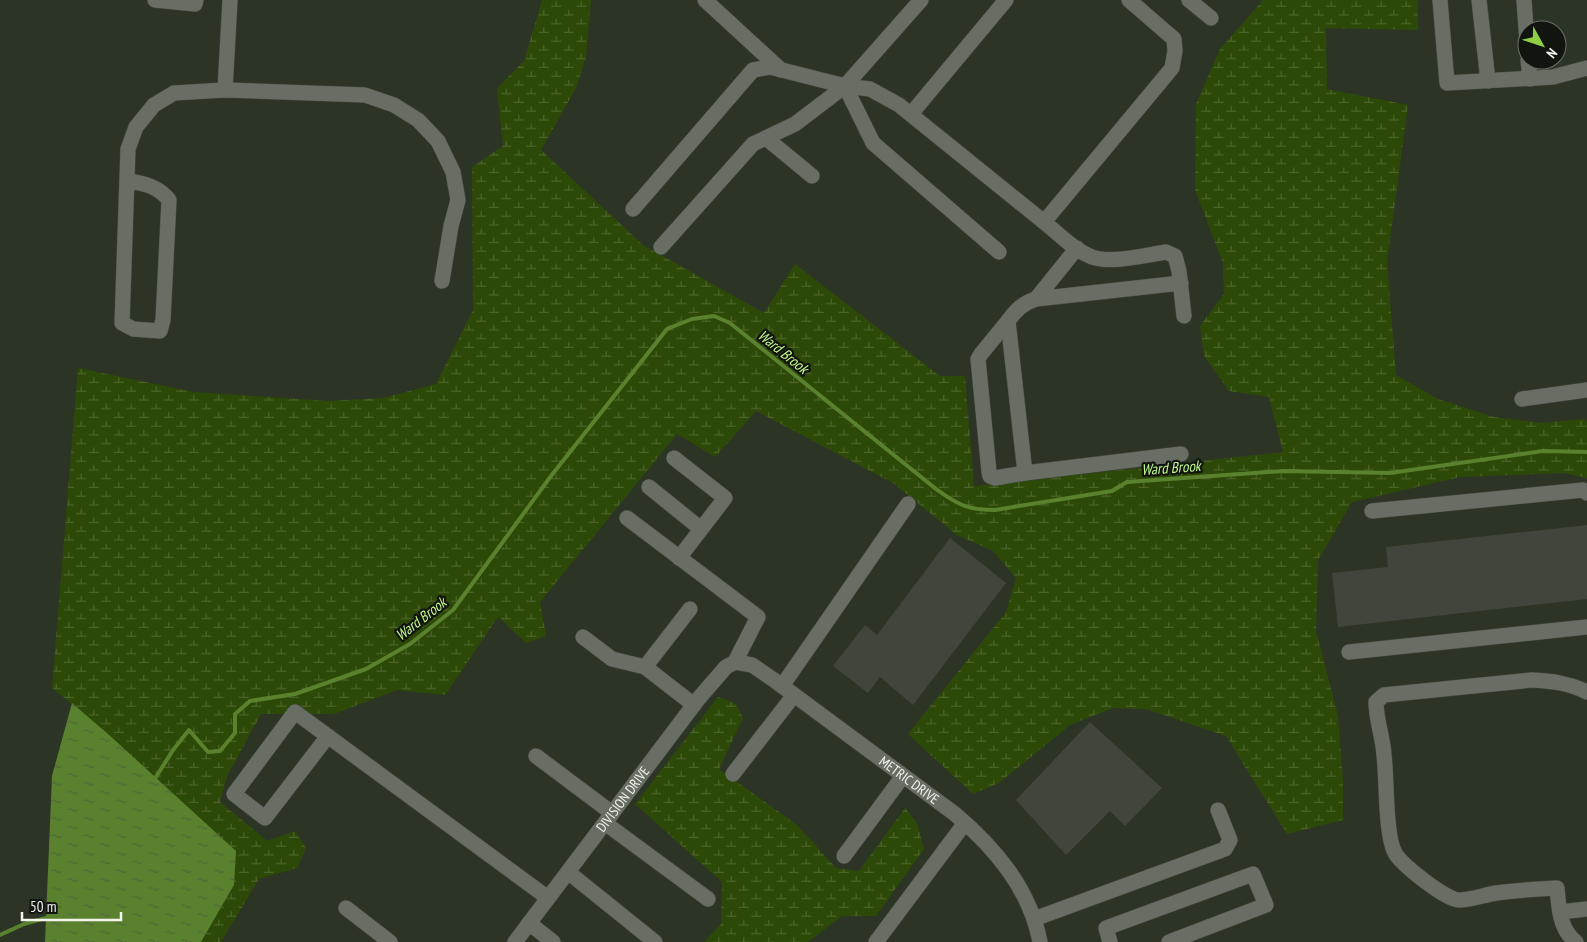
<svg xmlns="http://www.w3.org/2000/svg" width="1587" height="942" font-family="'PT Sans Narrow',sans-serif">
<defs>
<pattern id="wetland-marsh" width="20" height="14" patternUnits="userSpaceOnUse" patternTransform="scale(1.25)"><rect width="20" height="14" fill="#2d4907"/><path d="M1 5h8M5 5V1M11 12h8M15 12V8" fill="none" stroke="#4c642b"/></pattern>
<pattern id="water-ripples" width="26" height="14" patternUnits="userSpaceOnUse" patternTransform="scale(1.25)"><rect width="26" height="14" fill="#59812e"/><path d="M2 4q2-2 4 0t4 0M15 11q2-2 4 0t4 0" fill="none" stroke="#516839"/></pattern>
</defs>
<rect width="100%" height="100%" fill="#272d23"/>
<!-- built -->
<path fill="#2c3525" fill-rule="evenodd" d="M0 0H1587V942H0ZM1527 30H1557V60H1527Z"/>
<!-- wetland -->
<path fill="url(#wetland-marsh)" d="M542 0H591L586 57 576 88 541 150 643 245 764 313 795 264 940 376H965L974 486 1283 452 1269 397 1229 391 1204 356 1200 326 1224 294 1223 263 1195 190 1196 104 1220 49 1263 0H1418V30L1326 28 1327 89 1408 105 1387 262 1396 375 1438 399 1494 417 1541 423 1584 419 1587 422V478L1564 473 1460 477 1352 502 1318 560 1316 631 1338 716 1343 781V820L1287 834 1226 736 1146 709 1113 708 1070 725 999 783 973 794 908 734 1006 612 1016 578 993 551 957 535 893 483 756 411 715 457 677 434 540 602 546 636 526 643 498 617 445 695 397 690 334 714H261L227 776 220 802 267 841 295 831 306 848 297 868 259 879 221 942H201L234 885 108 734 52 688 78 368 194 392 327 401 383 398 436 384 473 310 472 167 503 146 497 88 524 61Z
M718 697 736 704 743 718 719 769 797 825 836 868 859 871 905 808 917 823 924 849 876 916H842L808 942H704L721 924 722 882 635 804Z"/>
<!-- water -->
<path fill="url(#water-ripples)" d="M72 703 108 734 236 851 234 885 201 942H45L52 776Z"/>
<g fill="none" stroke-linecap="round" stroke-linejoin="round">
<!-- stream -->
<path stroke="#59812e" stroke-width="4" d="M156 777 173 750 189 730 208 752 220 751 235 733V714L250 701 295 694 366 669 410 644 453 610 551 476 667 329 692 319 714 316 730 323 936 489C958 505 968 510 995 510L1112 491 1127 482 1284 471 1390 473 1543 451 1587 452
M0 935 24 924 46 918"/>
</g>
<!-- building -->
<path fill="#40463b" d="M1587 525V599L1338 627 1332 573 1388 567 1386 547Z
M950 538 1006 583 913 705 880 677 868 693 833 666 865 625 877 635Z
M1090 722 1162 788 1125 826 1110 811 1066 855 1016 800Z"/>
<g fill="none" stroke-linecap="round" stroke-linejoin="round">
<!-- minor casing -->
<g stroke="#464b42" stroke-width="16">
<g id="minor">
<path d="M155 0 195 4 196 0"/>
<path d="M705 0 781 70"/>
<path d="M1189 0 1211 18"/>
<path d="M1440 0 1447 83 1553 77 1587 68"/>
<path d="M1479 0 1488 81"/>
<path d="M1524 0 1527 42"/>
<path d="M1528 60 1530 79"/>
<path d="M845 86 873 143 999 252"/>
<path d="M225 90 230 0"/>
<path d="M911 114 1006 0"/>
<path d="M766 138 812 176"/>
<path d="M128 181C144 183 159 187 169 200L163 320 160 331 133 329 122 323 128 149 136 127 154 105 174 93 225 90 365 95 394 105 418 120 438 141 453 172 458 200 451 226 442 281"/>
<path d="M633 209 753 70 770 67 845 86 870 89 899 105 1044 222 1172 68 1175 51 1174 39 1129 0"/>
<path d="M1044 222C1059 234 1074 250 1092 257 1111 264 1145 255 1166 252L1175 256 1179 271 1184 316"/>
<path d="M661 247 753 144 795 124 845 86 921 0"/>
<path d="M1181 283 1036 299C1023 303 1016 310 1008 321L1025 473 1181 454"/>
<path d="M1036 299 1077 248"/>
<path d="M1008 321 981 354 978 359 989 472 990 476 995 478 1025 473"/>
<path d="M1522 399 1587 390"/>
<path d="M674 458 725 498 679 558"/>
<path d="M649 487 701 529"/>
<path d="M1372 511 1583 490 1587 493"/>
<path d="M627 518 758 617 735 662"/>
<path d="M690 609 645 667 694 705"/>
<path d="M583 637 612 659 645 667"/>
<path d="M1349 652 1587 627"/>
<path id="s1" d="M735 662 752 665 774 680 955 814C995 848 1030 889 1040 942"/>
<path d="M782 686 908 504"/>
<path d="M328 736 265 818 234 794 295 712 548 898"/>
<path d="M536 756 612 813"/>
<path d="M733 774 794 695"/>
<path d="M605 823 708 899"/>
<path d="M844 856 903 776"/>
<path d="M568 872 655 942"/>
<path d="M346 908 390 942"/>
<path d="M1560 912 1587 909"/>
<path d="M1034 919 1225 849 1230 840 1218 810"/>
<path d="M529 923 553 942"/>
<path id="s2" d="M515 942 699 698 726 667 735 662"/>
<path d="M876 942 965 823"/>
<path d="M1110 942 1106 928 1253 874 1266 905 1169 942"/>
<path d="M1576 942C1559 929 1559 907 1557 888 1537 889 1517 890 1496 893 1484 895 1471 900 1459 900 1446 900 1402 865 1395 853 1385 835 1387 778 1384 755 1383 737 1376 720 1376 702L1384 695 1532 680C1552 681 1569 683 1587 692"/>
</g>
</g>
<!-- minor -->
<use href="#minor" stroke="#686e63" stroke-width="15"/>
</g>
<g text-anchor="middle" stroke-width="4.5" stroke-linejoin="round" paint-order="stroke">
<!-- street labels -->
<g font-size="14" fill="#f1f5ee" stroke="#121410">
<text dy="5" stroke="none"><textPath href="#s1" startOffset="212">METRIC DRIVE</textPath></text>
<text dy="5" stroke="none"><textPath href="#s2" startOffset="179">DIVISION DRIVE</textPath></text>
</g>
<!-- water labels -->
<g font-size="15" font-style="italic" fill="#c0f88b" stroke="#121410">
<text transform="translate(783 352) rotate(39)" y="5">Ward Brook</text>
<text transform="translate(1171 468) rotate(-4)" y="5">Ward Brook</text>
<text transform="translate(421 619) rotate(-38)" y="5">Ward Brook</text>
</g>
</g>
<!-- north arrow -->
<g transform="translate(1542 45) rotate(130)"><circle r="24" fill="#121410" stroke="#6b6e69"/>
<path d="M0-4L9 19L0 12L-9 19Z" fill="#8dce44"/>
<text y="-8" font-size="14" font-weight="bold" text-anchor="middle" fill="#f1f5ee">N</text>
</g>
<!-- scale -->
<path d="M22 912v8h99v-8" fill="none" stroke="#f1f5ee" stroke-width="2.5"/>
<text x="30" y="912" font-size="15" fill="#f1f5ee" stroke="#121410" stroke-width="4" paint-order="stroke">50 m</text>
</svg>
